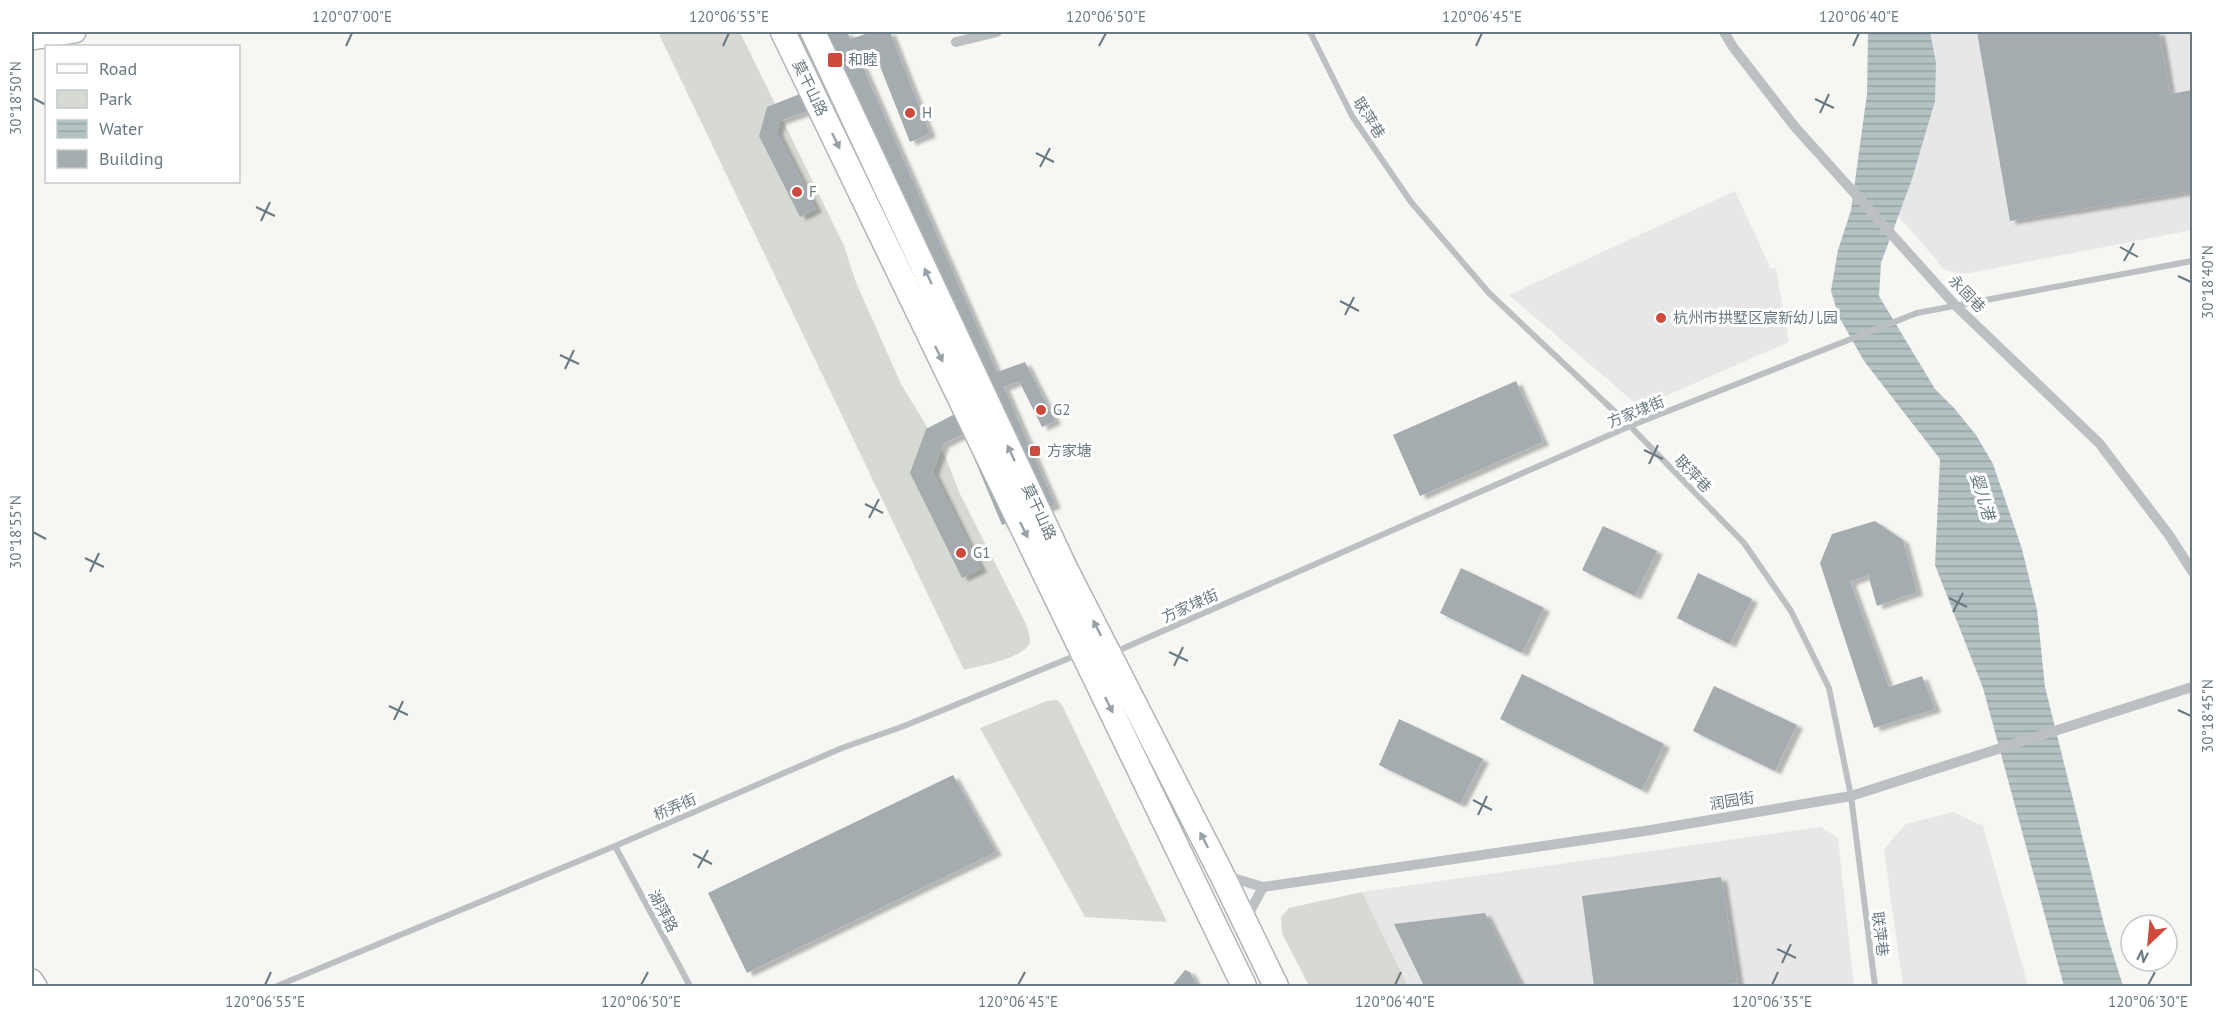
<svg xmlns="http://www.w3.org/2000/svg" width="2224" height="1018" font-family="'PT Sans','Noto Sans SC',sans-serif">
<defs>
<pattern id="water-rules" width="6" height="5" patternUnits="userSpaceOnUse" patternTransform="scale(1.5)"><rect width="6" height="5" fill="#b4c1c3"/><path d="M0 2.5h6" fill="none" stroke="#96a2a4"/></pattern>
<filter id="shadow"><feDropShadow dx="6" dy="3.5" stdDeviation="1.5" flood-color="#0004"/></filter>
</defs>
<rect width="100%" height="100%" fill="#f6f6f3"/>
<!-- built -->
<path fill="#e7e7e7" d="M1915 32H2192V230L1964 274 1945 270 1886 202Z
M1735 191 1771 269 1776 268 1789 342 1640 407 1509 295Z
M1953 812 1983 826 2028 986H1903L1884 849 1906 824Z
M1821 827 1838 838 1854 986H1408L1362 892Z"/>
<!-- green -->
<path fill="#d7dad3" d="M658 32H740L844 246 855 280 901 384 945 456 960 494 1027 626C1028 630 1030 637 1030 641 1028 658 979 666 964 670Z
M1057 700 1062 705 1167 922 1085 917 980 728 1047 701Z
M1362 892 1408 986H1309L1282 933 1281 917 1289 908Z"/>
<!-- water -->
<path fill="url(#water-rules)" d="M1868 32H1930L1936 63 1935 101 1912 179 1881 263 1879 296 1935 389 1954 408 1976 435 1993 464 2022 549 2037 610 2045 687 2105 928 2123 986H2064L1983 688 1935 565 1940 459 1864 361 1839 317 1831 291 1838 250 1851 210 1867 94Z"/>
<!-- building -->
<path fill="#a4acb0" filter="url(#shadow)" d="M790 32H847L850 39 872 32H890L930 134 910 142 874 51 858 56 997 372 1025 362 1055 421 1042 427 1019 381 1004 387 1055 505 1002 525 964 434 943 444 933 472 981 569 962 578 910 473 926 429 955 414 822 106 780 121 777 132 816 209 800 217 759 136 767 107 815 88Z
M1977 32H2159L2170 94 2192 90V191L2010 221Z
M1516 381 1543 442 1420 496 1393 435Z
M1875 521 1903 540 1917 592 1877 606 1868 575 1850 582 1889 687 1922 676 1935 709 1874 728 1820 563 1832 534Z
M1603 526 1657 551 1635 596 1582 570Z
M1461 568 1544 608 1522 653 1440 613Z
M1698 573 1752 599 1730 644 1677 618Z
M1522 674 1664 744 1642 790 1500 719Z
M1714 686 1797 725 1775 771 1693 731Z
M1399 719 1483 759 1460 804 1379 765Z
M953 775 996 852 747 973 708 893Z
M1721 877 1738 983 1711 986H1594L1582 896Z
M1485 913 1521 986H1424L1394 924Z
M1185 970 1190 972 1197 986H1172Z"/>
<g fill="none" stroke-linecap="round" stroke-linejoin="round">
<!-- secondary casing -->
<g stroke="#aeb5b8" stroke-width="24">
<path id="secondary" d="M32 39 75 32
M32 980 36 986"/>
</g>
<!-- primary casing -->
<g stroke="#b0b5b7" stroke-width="27">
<path id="primary" d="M783 32 1244 986
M813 32 1066 570 1222 875 1276 986"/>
</g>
<!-- minor -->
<path stroke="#bcc0c3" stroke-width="6" d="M1310 32 1352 116 1411 202 1489 293 1630 426 1744 543 1791 611 1829 688 1851 796 1875 986
M1115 652 1630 426 1917 313 2192 261
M615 846 690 986
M277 986 615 846 842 748 904 726 1077 655"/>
<!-- tertiary -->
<path stroke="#bcc0c3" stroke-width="10" d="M1724 32 1733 47 1795 127 1955 305 2099 443 2169 535 2192 571
M956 42 997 32
M1226 876 1263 887 1645 831 1851 796 2192 687
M1246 919 1263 887"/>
<!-- secondary -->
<use href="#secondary" stroke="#fff" stroke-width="21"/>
<!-- primary -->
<use href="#primary" stroke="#fff" stroke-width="24"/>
</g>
<!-- one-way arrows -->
<defs><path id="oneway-solid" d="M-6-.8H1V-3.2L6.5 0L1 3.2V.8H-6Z" transform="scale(1.5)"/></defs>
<g fill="#96a1a7">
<use href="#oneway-solid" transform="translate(836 141) rotate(64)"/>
<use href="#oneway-solid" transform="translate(928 276) rotate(-115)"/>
<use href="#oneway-solid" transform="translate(939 354) rotate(64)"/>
<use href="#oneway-solid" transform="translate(1011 453) rotate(-115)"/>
<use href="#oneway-solid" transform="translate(1024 530) rotate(64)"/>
<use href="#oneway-solid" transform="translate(1097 628) rotate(-117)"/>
<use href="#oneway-solid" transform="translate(1109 705) rotate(64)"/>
<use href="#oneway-solid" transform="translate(1204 840) rotate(-117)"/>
</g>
<!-- ticks -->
<path fill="none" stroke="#697981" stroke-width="2" d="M346 46 352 33M723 46 729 33M1099 46 1106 33M1476 46 1482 33M1853 46 1859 33M33 98 46 105M1815 99 1834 108M1820 113 1829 94M1036 153 1054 162M1040 167 1050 148M256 207 275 216M261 221 270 202M2120 247 2138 257M2124 261 2134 243M2178 276 2191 282M1340 301 1359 311M1345 315 1354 297M560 355 579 364M565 369 574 350M1644 450 1663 459M1649 464 1658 445M865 504 883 513M869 518 879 499M33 532 46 539M85 558 104 567M90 572 99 553M1949 598 1967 607M1953 612 1963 593M1169 652 1188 661M1174 666 1183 647M389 706 408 715M2178 710 2191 716M394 720 403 701M1473 800 1492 810M1478 815 1487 796M693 854 712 864M698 868 708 850M1777 949 1796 958M1782 963 1791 944M265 985 271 972M641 985 648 972M1018 985 1025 972M1395 985 1401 972M1772 985 1778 972M2148 985 2155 972"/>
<!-- markers -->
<g fill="#ce4a3c" stroke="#fff" stroke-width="2">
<rect x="827" y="52" width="16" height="16" rx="3"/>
<circle cx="910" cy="113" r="6"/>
<circle cx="797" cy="192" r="6"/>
<circle cx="1661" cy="318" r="6"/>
<circle cx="1041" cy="410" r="6"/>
<rect x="1029" y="445" width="12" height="12" rx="3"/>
<circle cx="961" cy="553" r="6"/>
</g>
<g text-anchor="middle" stroke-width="6" stroke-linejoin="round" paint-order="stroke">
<!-- poi labels -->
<g font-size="15" fill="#697981" stroke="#fff" text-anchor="start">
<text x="848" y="65">和睦</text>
<text x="922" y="118">H</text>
<text x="809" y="197">F</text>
<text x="1673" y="323">杭州市拱墅区宸新幼儿园</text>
<text x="1053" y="415">G2</text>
<text x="1047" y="456">方家塘</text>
<text x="973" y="558">G1</text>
</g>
<!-- street labels -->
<g font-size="15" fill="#697981" stroke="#fff">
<text transform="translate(810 88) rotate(64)" y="5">莫干山路</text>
<text transform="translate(1369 118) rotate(58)" y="5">联萍巷</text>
<text transform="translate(1967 294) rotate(46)" y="5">永固巷</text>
<text transform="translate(1636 412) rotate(-22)" y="5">方家埭街</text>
<text transform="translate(1693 474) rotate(46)" y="5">联萍巷</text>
<text transform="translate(1039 512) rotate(65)" y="5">莫干山路</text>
<text transform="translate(1190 606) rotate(-24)" y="5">方家埭街</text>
<text transform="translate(1732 801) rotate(-9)" y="5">润园街</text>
<text transform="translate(675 807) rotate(-23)" y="5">桥弄街</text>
<text transform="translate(663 911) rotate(62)" y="5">湖萍路</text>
<text transform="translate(1880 934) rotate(83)" y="5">联萍巷</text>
</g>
<!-- water labels -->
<g font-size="16" font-style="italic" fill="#647a7d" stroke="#fff">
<text transform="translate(1983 496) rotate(73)" y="6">婴儿港</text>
</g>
</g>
<!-- border -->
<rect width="2224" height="1018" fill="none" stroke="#ffffff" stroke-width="66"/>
<!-- legend -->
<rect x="45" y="45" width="195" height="138" fill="#ffffff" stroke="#c3c9cd" stroke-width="1.5"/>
<rect x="57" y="64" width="30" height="9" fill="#ffffff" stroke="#c3c9cd" stroke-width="1.5"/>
<text x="99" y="75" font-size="18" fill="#697981">Road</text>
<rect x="57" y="90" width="30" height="18" fill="#d7dad3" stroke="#c3c9cd" stroke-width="1.5"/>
<text x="99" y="105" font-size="18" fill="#697981">Park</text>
<rect x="57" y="120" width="30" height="18" fill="url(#water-rules)" stroke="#c3c9cd" stroke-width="1.5"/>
<text x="99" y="135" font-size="18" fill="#697981">Water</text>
<rect x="57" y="150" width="30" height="18" fill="#a4acb0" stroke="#c3c9cd" stroke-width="1.5"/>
<text x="99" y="165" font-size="18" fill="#697981">Building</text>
<!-- north arrow -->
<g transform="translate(2149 943) rotate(206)"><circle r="28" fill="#ffffff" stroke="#c3c9cd" stroke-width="1.5"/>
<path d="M0-4.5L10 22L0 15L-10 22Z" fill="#ce4a3c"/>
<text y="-9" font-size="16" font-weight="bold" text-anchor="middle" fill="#697981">N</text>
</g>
<rect x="33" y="33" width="2158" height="952" fill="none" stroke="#697981" stroke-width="2"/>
<g font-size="15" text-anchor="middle" fill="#697981">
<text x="352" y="22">120°07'00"E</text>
<text x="729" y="22">120°06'55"E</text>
<text x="1106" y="22">120°06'50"E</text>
<text x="1482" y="22">120°06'45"E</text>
<text x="1859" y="22">120°06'40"E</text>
<text transform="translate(16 98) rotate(-90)" y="5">30°18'50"N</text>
<text transform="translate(2208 282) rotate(-90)" y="5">30°18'40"N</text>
<text transform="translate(16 532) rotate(-90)" y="5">30°18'55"N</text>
<text transform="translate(2208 716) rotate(-90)" y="5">30°18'45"N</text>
<text x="265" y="1007">120°06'55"E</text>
<text x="641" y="1007">120°06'50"E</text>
<text x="1018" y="1007">120°06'45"E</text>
<text x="1395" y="1007">120°06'40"E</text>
<text x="1772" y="1007">120°06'35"E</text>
<text x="2148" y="1007">120°06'30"E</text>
</g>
</svg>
